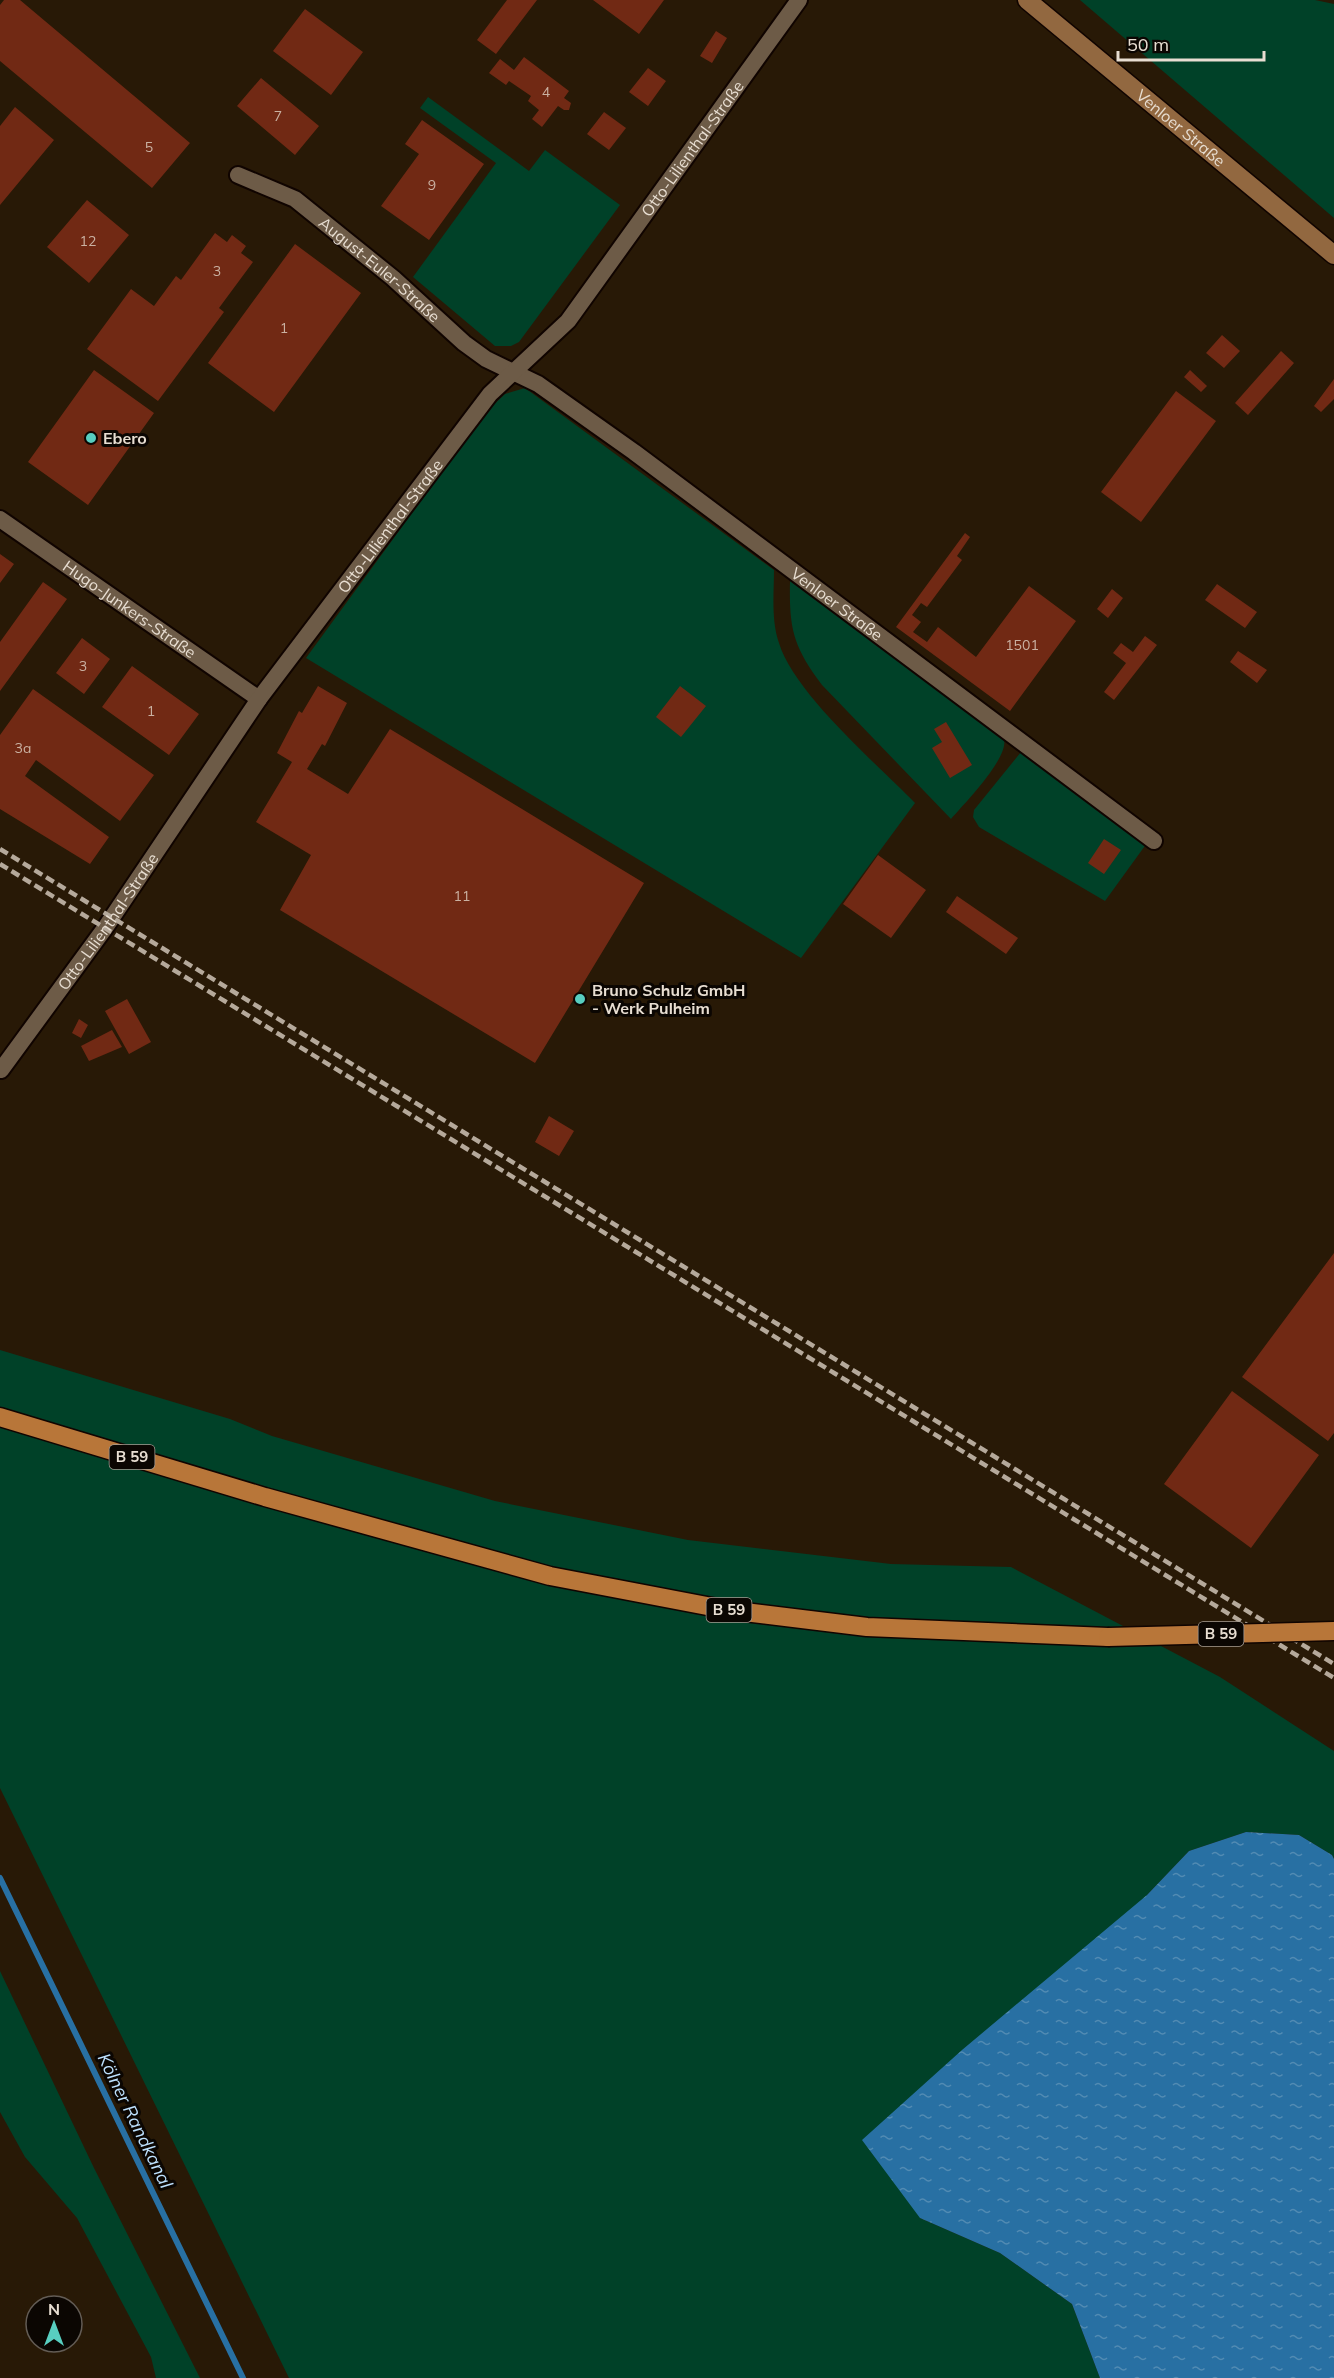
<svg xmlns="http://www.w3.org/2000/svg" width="1334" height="2378" font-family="Mulish,sans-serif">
<defs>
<pattern id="water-ripples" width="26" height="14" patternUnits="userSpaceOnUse" patternTransform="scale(1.5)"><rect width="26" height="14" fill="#2870a3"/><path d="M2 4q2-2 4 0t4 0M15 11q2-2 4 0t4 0" fill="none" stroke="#528bb3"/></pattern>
</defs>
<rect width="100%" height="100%" fill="#281906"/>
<!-- grass -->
<path fill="#004128" d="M1080 0H1315L1334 4V218Z
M428 97 529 171 545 150 620 205 519 342 511 346H495L413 277 496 163 420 108Z
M525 388 774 570C774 594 771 620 779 643 794 693 877 764 915 803L801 958 306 658 486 412 505 394Z
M790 581 1004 739C1009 758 964 804 951 819L822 685C793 646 789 629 790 581Z
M1021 752 1147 843 1105 901 979 827 973 817 974 810Z
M0 1350 230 1419 272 1436 495 1501 688 1540 891 1564 1011 1567 1220 1677 1334 1751V1859L1332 1855 1299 1835 1246 1832 1189 1851 1147 1895 920 2218 1000 2253 1072 2304 1100 2378H289L0 1788Z
M0 1971 94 2168 200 2378H156L151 2357 77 2218 25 2157 0 2112Z"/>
<!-- water -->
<path fill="url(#water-ripples)" d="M1246 1832 1299 1835 1332 1855 1334 1859V2378H1100L1072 2304 1000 2253 920 2218 862 2140 962 2050 1147 1895 1189 1851Z"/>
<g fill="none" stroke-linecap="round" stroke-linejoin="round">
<!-- stream -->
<path stroke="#2870a3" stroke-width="6" d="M0 1878 243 2378"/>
</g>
<!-- building -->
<path fill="#712914" d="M4 0H20L190 143 152 188 0 61V5Z
M507 0H537L496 54 477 40Z
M593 0H664L639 34Z
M305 9 363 52 331 95 273 51Z
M716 31 727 38 712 63 700 56Z
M524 57 569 91 564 98 571 103 569 110H564L558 106 542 127 532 119 539 110 528 101 531 96 509 81 506 85 489 73 500 59 514 70Z
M648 68 666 81 648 106 629 92Z
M261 78 319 126 295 155 237 106Z
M15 107 54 140 0 205V126Z
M604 112 626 128 609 150 587 134Z
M422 120 484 164 429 240 381 206 419 154 405 144Z
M87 200 129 235 89 283 47 247Z
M215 233 227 242 232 235 246 246 241 253 253 262 219 308 224 312 158 401 87 349 131 289 154 306 176 276 181 280Z
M295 244 361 293 274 412 208 363Z
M1222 335 1240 351 1224 368 1206 353Z
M1281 351 1294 363 1248 415 1235 403Z
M94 370 154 413 88 505 28 462Z
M1190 370 1207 386 1201 392 1184 377Z
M1334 379V399L1321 412 1314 406Z
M1176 391 1216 421 1141 522 1101 492Z
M965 533 970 537 957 556 962 560 927 607 921 603 912 615 921 622 913 632 927 642 938 627 976 657 1029 586 1076 621 1010 711 896 627Z
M0 554 14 564 0 583Z
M43 582 67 599 0 691V642Z
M1217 584 1257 612 1245 628 1205 600Z
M1112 589 1123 598 1108 618 1097 609Z
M1145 636 1157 645 1114 700 1104 692 1126 663 1113 653 1121 643 1133 652Z
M82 638 110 659 84 694 56 673Z
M1238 651 1267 670 1257 683 1230 662Z
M132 666 199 714 169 755 102 707Z
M318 686 347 703 325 746 322 744 307 769 348 794 390 729 644 883 535 1063 280 910 311 855 256 822 292 762 277 753 299 711 302 713Z
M680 686 706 706 681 737 656 717Z
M33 689 154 775 120 821 36 760 25 776 109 837 90 864 0 809V735Z
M946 722 972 765 950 778 932 748 942 742 934 729Z
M1104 839 1121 850 1104 874 1088 863Z
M878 855 926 890 891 938 843 904Z
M957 896 1018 938 1006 954 946 912Z
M127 999 151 1042 129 1054 105 1011Z
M79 1019 88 1025 81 1038 72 1033Z
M112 1030 122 1047 89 1061 81 1046Z
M549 1116 574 1131 559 1156 535 1142Z
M1334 1253V1433L1328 1441 1242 1377Z
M1232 1391 1319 1455 1251 1548 1164 1484Z"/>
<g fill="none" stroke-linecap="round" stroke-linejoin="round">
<!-- street casing -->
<g stroke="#100400" stroke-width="20">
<g id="street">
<path id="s1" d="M238 175 295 199 393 278 464 343 486 359 538 384 634 452 1154 841"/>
<path id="s2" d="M0 519 259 699"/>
<path id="s3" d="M1 1070 105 928 259 699 490 394 568 321 799 0"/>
</g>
</g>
<!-- secondary casing -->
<g stroke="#100400" stroke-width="21">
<g id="secondary">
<path id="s4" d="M1027 0 1334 255"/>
</g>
</g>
<!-- primary casing -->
<g stroke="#100400" stroke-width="21">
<path id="primary" d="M0 1417 265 1497 550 1576 728 1610 867 1627 1108 1637"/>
</g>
<!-- street -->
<use href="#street" stroke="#6d5b47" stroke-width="16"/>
<!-- secondary -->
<use href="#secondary" stroke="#926840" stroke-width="18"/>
<!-- primary -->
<use href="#primary" stroke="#b87639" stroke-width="18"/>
<!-- rail -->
<path stroke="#b5a99b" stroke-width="4.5" stroke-dasharray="9 4.5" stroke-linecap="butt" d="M0 849 1334 1664
M0 864 1334 1678"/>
<!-- primary-bridge casing -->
<g stroke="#100400" stroke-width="21" stroke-linecap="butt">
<path id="primary-bridge" d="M1108 1637 1334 1631"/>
</g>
<!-- primary-bridge -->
<use href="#primary-bridge" stroke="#b87639" stroke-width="18"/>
</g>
<!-- markers -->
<g fill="#58cec0" stroke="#0b0602" stroke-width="2">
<circle cx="91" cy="438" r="6"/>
<circle cx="580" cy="999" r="6"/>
</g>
<g text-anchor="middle" stroke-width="6" stroke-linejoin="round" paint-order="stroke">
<!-- number labels -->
<g font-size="14" fill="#cab1a2">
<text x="546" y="97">4</text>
<text x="278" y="121">7</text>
<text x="149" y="152">5</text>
<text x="432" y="190">9</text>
<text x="88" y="246">12</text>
<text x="217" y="276">3</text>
<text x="284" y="333">1</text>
<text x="1022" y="650">1501</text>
<text x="83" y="671">3</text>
<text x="151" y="716">1</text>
<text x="23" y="753">3a</text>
<text x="462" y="901">11</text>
</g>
<!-- shield labels -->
<g fill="#0b0602" stroke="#a69d94" stroke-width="1.5">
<rect x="109.5" y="1445" width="45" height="24" rx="4.5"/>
<rect x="706.5" y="1598" width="45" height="24" rx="4.5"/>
<rect x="1198.5" y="1622" width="45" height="24" rx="4.5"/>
</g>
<g font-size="15" font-weight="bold" fill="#e8ded2">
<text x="132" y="1462">B 59</text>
<text x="729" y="1615">B 59</text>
<text x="1221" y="1639">B 59</text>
</g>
<!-- street labels -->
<g font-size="16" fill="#e8ded2" stroke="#0b0602">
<text dy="6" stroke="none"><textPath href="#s4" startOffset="200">Venloer Straße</textPath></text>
<text dy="6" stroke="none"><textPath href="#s3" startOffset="1154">Otto-Lilienthal-Straße</textPath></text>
<text dy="6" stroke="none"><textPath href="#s1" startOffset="172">August-Euler-Straße</textPath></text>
<text dy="6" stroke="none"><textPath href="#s3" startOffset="669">Otto-Lilienthal-Straße</textPath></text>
<text dy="6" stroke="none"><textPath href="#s1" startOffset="740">Venloer Straße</textPath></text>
<text dy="6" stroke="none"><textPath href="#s2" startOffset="158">Hugo-Junkers-Straße</textPath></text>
<text dy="6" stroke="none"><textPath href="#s3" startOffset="183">Otto-Lilienthal-Straße</textPath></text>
</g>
<!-- poi labels -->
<g font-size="16" font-weight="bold" fill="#e8ded2" stroke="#0b0602" text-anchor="start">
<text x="103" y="444">Ebero</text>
<text x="592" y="996">Bruno Schulz GmbH<tspan x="592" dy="18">- Werk Pulheim</tspan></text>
</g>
<!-- water labels -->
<g font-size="18" font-style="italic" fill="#bee1fe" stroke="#0b0602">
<text transform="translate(135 2121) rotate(64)" y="6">Kölner Randkanal</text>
</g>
</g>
<!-- north arrow -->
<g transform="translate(54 2324)"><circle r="28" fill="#0b0602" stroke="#635c55" stroke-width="1.5"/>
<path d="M0-4.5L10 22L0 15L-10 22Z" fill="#58cec0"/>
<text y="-9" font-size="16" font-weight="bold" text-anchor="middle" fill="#e8ded2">N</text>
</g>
<!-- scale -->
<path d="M1118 51v9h146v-9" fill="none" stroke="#e8ded2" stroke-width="3"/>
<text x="1127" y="51" font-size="18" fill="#e8ded2" stroke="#0b0602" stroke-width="4.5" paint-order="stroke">50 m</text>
</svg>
